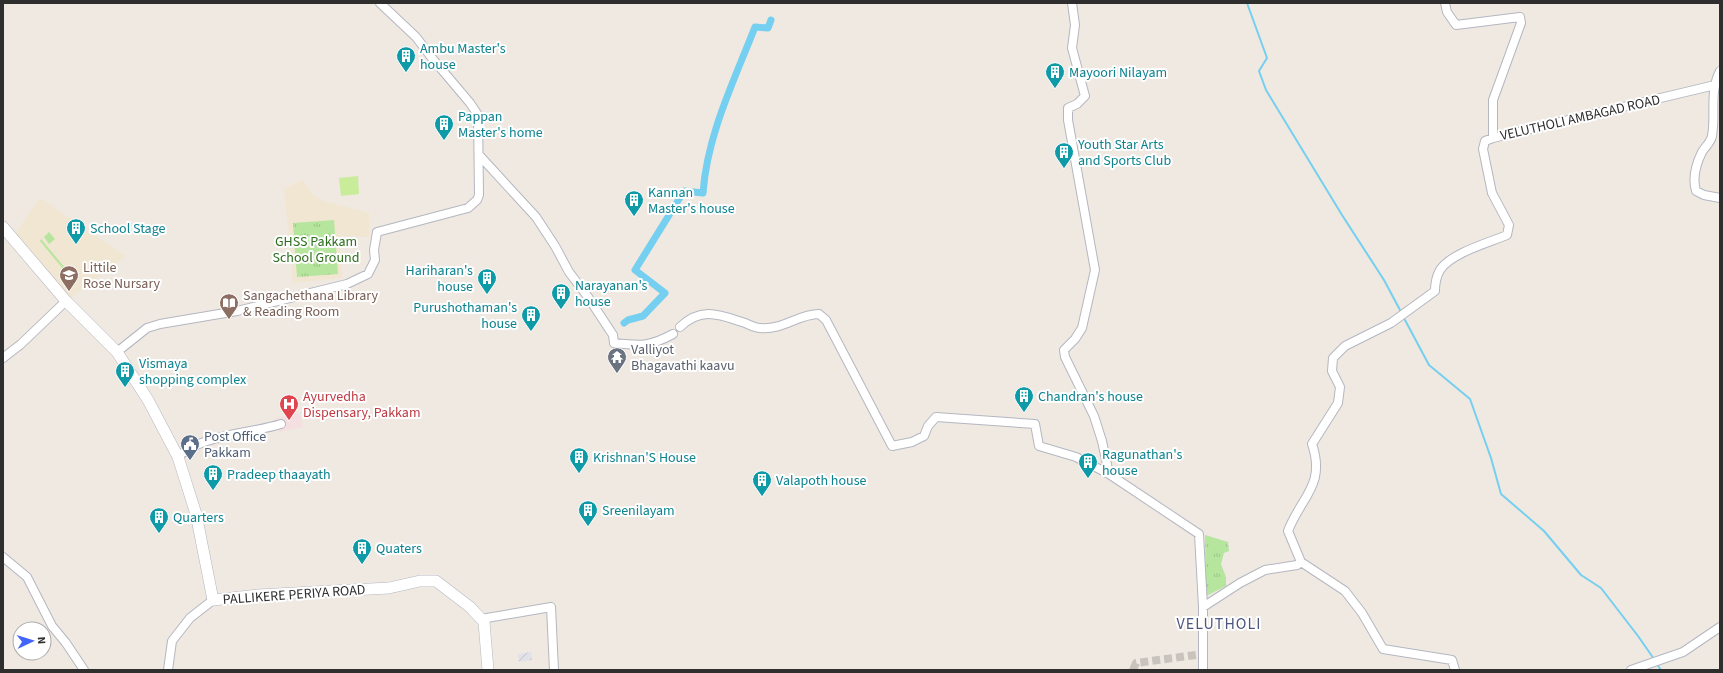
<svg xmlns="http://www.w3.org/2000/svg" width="1723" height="673" font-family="'Source Sans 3',sans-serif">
<defs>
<pattern id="industrial-furrows" width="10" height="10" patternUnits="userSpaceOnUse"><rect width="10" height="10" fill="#e3e1e8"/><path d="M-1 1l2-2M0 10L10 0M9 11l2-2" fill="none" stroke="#c3c1c7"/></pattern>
<pattern id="grass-tufts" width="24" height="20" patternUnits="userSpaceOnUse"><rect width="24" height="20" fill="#b6e59e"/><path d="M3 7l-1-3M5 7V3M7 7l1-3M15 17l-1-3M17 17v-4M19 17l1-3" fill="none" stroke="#9dc588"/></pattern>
</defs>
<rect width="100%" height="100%" fill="#efe9e1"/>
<!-- industrial -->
<path fill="url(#industrial-furrows)" d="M531 652 532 660 519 662 518 654Z"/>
<!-- education -->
<path fill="#f0e6d1" d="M303 180 313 195 323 201 369 213V237L340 236 342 278 293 283 284 189Z
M40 198 126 256 70 298 15 234Z"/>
<!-- medical -->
<path fill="#f5dfe0" d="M300 413 303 427 279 432 276 418Z"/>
<!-- grass -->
<path fill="url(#grass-tufts)" d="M334 220 338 274 297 277 293 223Z
M49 232 55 239 49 244 44 237Z
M1205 535 1228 542 1229 551 1224 553 1221 564 1226 577V586L1206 596Z"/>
<!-- garden -->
<path fill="#b6e59e" d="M41 239 65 268 64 270 40 241Z"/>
<!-- pitch -->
<path fill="#c9ec9a" d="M358 176 359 194 341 196 339 178Z"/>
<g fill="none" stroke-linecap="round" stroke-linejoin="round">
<!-- stream -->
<path stroke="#75cff0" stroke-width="2" d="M1247 3 1267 58 1259 71 1266 90 1342 215 1384 280 1400 310
M1405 320 1429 365 1470 399 1491 458 1501 494 1544 531 1581 575 1601 588 1638 636 1654 659
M1656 663 1661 670"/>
<!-- canal -->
<path stroke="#75cff0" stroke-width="7" d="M624 323 628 320 643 316 665 293 635 270 684 191 703 193C707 135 734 81 755 27L768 28 771 20"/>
<!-- street-tunnel -->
<path stroke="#c8c4bd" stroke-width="8" stroke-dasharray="8 4" stroke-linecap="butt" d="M1133 670 1136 663 1203 654"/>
<!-- street casing -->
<g stroke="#b4b7c1" stroke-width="10">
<path id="street" d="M1072 3 1075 25 1072 48 1085 96 1077 104 1068 108V120L1095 270 1082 328 1075 339 1064 350 1065 357 1094 416 1102 441 1109 474
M1445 3 1447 12 1456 25 1520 17 1521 23 1493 100V138
M1720 71C1709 92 1716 114 1712 136 1711 142 1705 147 1702 152 1696 164 1692 177 1696 191L1704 195 1720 198
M479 155 536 217 555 246 569 272 588 297 613 335 614 343C641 346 649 347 673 334
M680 327C702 306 720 315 745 323 750 325 755 328 760 328 784 330 798 314 819 314L826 320 892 446 912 442 924 436 928 426 936 417 1035 424 1039 446 1076 457 1109 474 1199 534 1203 607
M117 352 147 328 160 324 237 311 347 284 368 274 375 260 374 250 377 232 468 208 477 200 479 195 478 115 470 103 432 58 416 37 380 3
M3 358 21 344 66 301
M177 456C185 452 192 447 199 444 225 433 255 432 281 424
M3 557 27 577 52 626 66 643 84 670
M1301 562 1288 531C1301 497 1326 485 1312 444L1338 403 1340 387 1332 371 1333 358 1345 346 1391 323 1435 291C1435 284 1436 277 1440 270 1451 253 1488 243 1507 235L1509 225 1492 193 1483 149 1485 141 1493 138 1715 85
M481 619 551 607 554 670
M168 670 172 641 190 618 213 600
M1203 670V607L1240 583 1265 570 1297 565 1301 562 1345 591 1362 613 1383 649 1452 660 1455 670
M1631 670 1683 652 1720 627"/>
</g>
<!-- secondary casing -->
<g stroke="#b4b7c1" stroke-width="12">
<path id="secondary" d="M3 227 66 301 117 352 148 400 178 457 196 514 213 600 258 595 389 588 420 581H436L470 607 484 622 488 670"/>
</g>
<!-- street -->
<use href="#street" stroke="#fff" stroke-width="8"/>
<!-- secondary -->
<use href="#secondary" stroke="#fff" stroke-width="11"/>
</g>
<!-- icons -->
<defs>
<g id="building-pin" transform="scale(1)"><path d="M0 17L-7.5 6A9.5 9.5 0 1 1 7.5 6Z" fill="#0f9aa8" stroke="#fff"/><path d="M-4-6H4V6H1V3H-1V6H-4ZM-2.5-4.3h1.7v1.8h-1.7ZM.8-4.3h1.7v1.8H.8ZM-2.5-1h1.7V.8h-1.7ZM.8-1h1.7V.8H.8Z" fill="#fff"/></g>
<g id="school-pin" transform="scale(1)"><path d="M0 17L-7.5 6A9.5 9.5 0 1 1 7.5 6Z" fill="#8d6e63" stroke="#fff"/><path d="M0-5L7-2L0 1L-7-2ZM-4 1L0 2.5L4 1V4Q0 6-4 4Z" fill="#fff"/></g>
<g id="library-pin" transform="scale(1)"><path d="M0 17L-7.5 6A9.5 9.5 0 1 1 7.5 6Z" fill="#8d6e63" stroke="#fff"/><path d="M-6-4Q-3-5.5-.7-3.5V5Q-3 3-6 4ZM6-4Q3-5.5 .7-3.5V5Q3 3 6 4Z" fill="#fff"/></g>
<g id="temple-pin" transform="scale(1)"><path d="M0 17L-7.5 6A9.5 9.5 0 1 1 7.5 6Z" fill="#6b7280" stroke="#fff"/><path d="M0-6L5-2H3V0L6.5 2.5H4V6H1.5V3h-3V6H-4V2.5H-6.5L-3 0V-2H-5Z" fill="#fff"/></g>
<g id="hospital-pin" transform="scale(1)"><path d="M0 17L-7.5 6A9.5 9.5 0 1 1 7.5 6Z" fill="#e0444e" stroke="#fff"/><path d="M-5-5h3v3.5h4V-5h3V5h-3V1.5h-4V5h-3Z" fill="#fff"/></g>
<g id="civic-pin" transform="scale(1)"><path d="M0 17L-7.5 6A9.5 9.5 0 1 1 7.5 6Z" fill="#5c6f8a" stroke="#fff"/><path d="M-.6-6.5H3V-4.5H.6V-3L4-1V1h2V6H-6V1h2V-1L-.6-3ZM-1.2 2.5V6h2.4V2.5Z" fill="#fff"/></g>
</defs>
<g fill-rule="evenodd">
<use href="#building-pin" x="406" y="56"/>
<use href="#building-pin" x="1055" y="72"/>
<use href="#building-pin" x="444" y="124"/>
<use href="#building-pin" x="1064" y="152"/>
<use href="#building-pin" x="634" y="200"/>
<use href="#building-pin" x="76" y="228"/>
<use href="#school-pin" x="69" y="275"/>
<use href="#building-pin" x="487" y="278"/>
<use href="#building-pin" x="561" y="293"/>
<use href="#library-pin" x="229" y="303"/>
<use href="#building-pin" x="531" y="315"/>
<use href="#temple-pin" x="617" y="357"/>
<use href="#building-pin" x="125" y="371"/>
<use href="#building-pin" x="1024" y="396"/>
<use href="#hospital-pin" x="289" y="404"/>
<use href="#civic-pin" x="190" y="444"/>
<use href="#building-pin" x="579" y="457"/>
<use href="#building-pin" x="1088" y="462"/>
<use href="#building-pin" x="213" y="474"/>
<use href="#building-pin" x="762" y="480"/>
<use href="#building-pin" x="588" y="510"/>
<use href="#building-pin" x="159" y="517"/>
<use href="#building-pin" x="362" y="548"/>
</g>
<g text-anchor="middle" stroke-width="4" stroke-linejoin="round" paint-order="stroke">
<!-- culture labels -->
<g font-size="14" fill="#0d838f" stroke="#fff" text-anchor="start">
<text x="420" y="53">Ambu Master's<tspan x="420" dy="16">house</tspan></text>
<text x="1069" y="77">Mayoori Nilayam</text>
<text x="458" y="121">Pappan<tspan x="458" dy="16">Master's home</tspan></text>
<text x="1078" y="149">Youth Star Arts<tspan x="1078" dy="16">and Sports Club</tspan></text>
<text x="648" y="197">Kannan<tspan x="648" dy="16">Master's house</tspan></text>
<text x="90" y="233">School Stage</text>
<text x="473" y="275" text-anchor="end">Hariharan's<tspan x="473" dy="16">house</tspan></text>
<text x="575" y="290">Narayanan's<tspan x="575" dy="16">house</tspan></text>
<text x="517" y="312" text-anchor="end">Purushothaman's<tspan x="517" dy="16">house</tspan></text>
<text x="139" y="368">Vismaya<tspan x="139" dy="16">shopping complex</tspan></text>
<text x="1038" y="401">Chandran's house</text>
<text x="1102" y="459">Ragunathan's<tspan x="1102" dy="16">house</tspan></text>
<text x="593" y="462">Krishnan'S House</text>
<text x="227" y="479">Pradeep thaayath</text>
<text x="776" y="485">Valapoth house</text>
<text x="602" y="515">Sreenilayam</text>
<text x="173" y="522">Quarters</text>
<text x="376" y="553">Quaters</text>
</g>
<!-- street labels -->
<g font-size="14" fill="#2e2e2e" stroke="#fff">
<text transform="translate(1580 117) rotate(-13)" y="5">VELUTHOLI AMBAGAD ROAD</text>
<text transform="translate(294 594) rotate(-4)" y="5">PALLIKERE PERIYA ROAD</text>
</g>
<!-- park labels -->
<g font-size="14" fill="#2c6e1b" stroke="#fff">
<text x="316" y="246">GHSS Pakkam<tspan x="316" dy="16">School Ground</tspan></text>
</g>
<!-- education labels -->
<g font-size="14" fill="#785e54" stroke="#fff" text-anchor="start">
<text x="83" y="272">Littile<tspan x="83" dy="16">Rose Nursary</tspan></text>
<text x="243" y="300">Sangachethana Library<tspan x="243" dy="16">&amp; Reading Room</tspan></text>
</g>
<!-- worship labels -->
<g font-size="14" fill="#5b616d" stroke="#fff" text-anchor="start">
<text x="631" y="354">Valliyot<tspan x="631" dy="16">Bhagavathi kaavu</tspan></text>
</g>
<!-- health labels -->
<g font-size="14" fill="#be3a42" stroke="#fff" text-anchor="start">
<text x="303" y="401">Ayurvedha<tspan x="303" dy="16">Dispensary, Pakkam</tspan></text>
</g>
<!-- service labels -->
<g font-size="14" fill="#4e5e75" stroke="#fff" text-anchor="start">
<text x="204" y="441">Post Office<tspan x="204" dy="16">Pakkam</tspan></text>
</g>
<!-- quarter labels -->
<g font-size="16" letter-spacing="1" fill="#4d5680" stroke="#fff">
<text x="1219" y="629">VELUTHOLI</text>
</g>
</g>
<!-- border -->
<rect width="1723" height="673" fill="none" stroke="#2e2e2e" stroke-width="8"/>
<!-- north arrow -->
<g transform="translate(32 641) rotate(86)"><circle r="19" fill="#ffffff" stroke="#ababab"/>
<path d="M0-3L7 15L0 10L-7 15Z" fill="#4264fb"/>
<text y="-6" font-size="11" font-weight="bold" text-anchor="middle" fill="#2e2e2e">N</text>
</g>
</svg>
